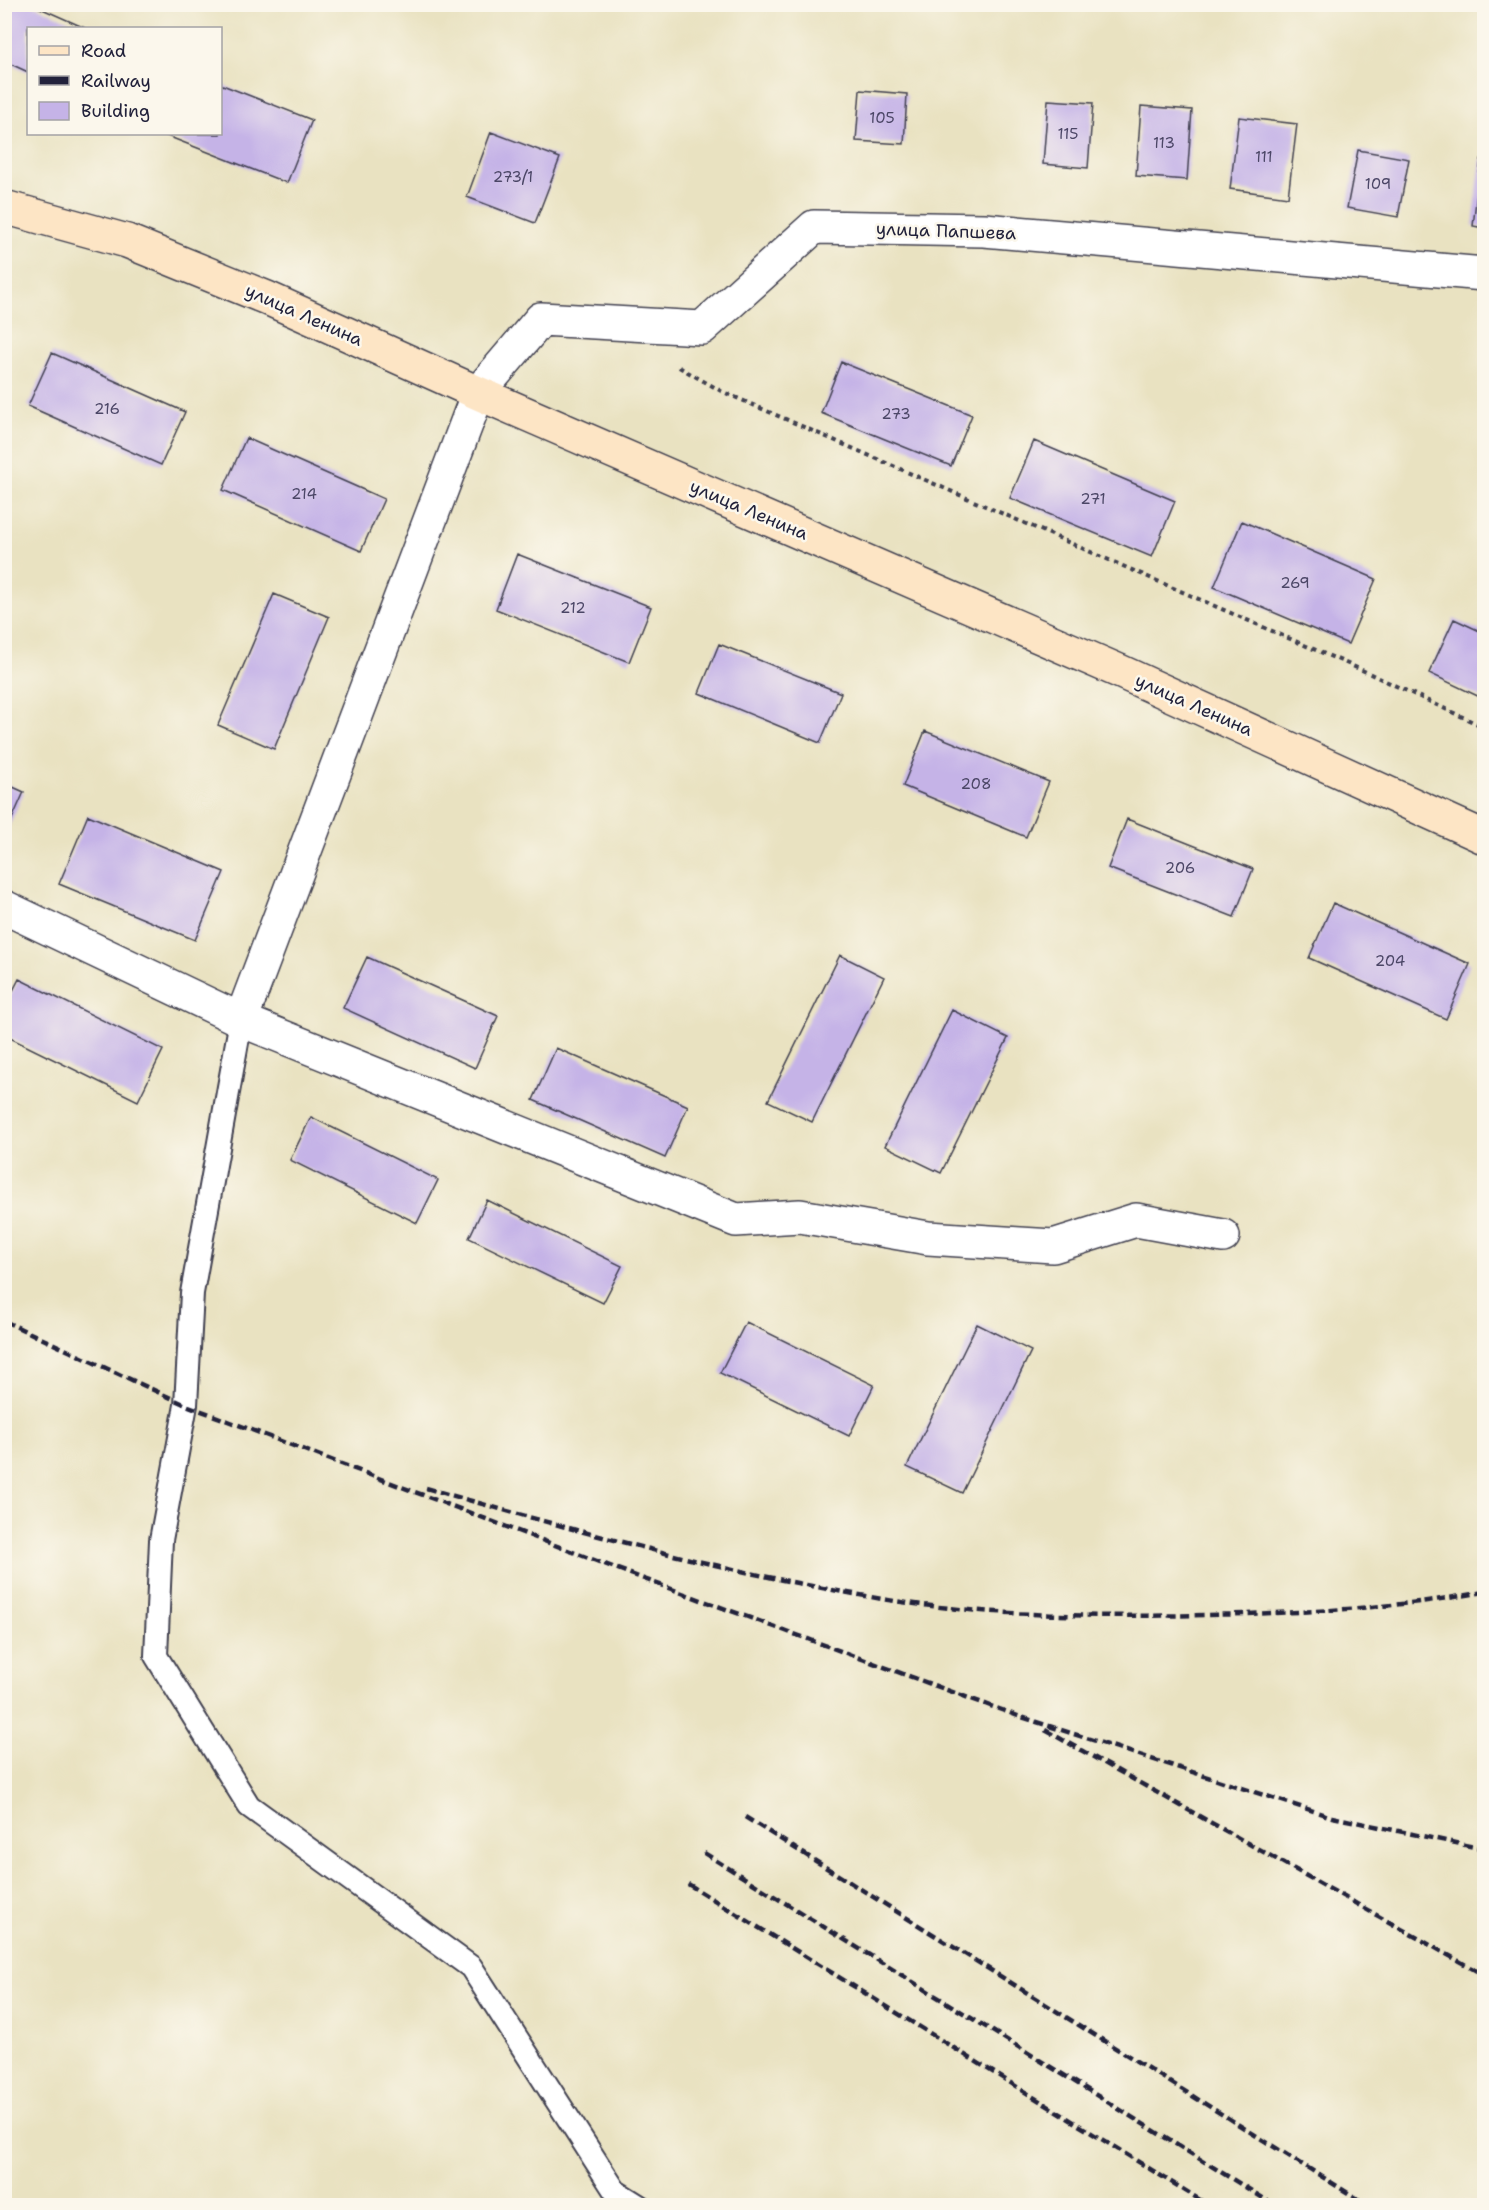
<svg xmlns="http://www.w3.org/2000/svg" width="1489" height="2210" font-family="'Shantell Sans',sans-serif">
<rect width="100%" height="100%" fill="#fbf7ec"/>
<filter id="ink" filterUnits="userSpaceOnUse"><feTurbulence type="fractalNoise" baseFrequency=".0167" numOctaves="2"/><feDisplacementMap in="SourceGraphic" scale="12" xChannelSelector="R" yChannelSelector="G"/><feConvolveMatrix kernelMatrix="1 2 1 2 8 2 1 2 1" color-interpolation-filters="sRGB"/></filter>
<filter id="wash" filterUnits="userSpaceOnUse"><feTurbulence type="fractalNoise" baseFrequency=".008" numOctaves="4" result="noise"/><feDisplacementMap in="SourceGraphic" scale="24" xChannelSelector="R" yChannelSelector="G"/><feGaussianBlur stdDeviation="1.35" result="paint"/><feColorMatrix in="noise" values="0 0 0 0 0 0 0 0 0 0 0 0 0 0 0 0 0 1.4 0 .05"/><feComposite in="paint" operator="in"/></filter>
<g filter="url(#wash)">
<rect width="100%" height="100%" fill="#e9e2c1"/>
<g id="blocks">
<!-- building -->
<path fill="#c5b3e7" d="M4 4H31L85 28H28V72L4 61Z
M220 84 312 120 287 183 162 134H220Z
M860 90 907 94 904 144 856 141Z
M1048 100 1093 103 1088 168 1043 164Z
M1141 106 1192 110 1187 180 1136 176Z
M1239 117 1297 124 1288 197 1230 189Z
M491 132 560 158 535 223 467 197Z
M1358 150 1409 159 1398 217 1347 208Z
M1481 159H1484V228L1473 226Z
M52 353 185 412 161 465 28 406Z
M841 362 972 415 951 466 821 413Z
M246 438 384 499 361 551 223 490Z
M1034 441 1175 501 1152 557 1010 498Z
M1242 521 1376 579 1348 644 1214 587Z
M517 554 651 607 629 662 496 609Z
M274 594 329 617 274 749 218 725Z
M1454 619 1484 633V699L1429 673Z
M719 644 841 693 820 743 699 693Z
M925 731 1049 782 1026 837 903 786Z
M4 783 24 792 4 837Z
M88 815 224 872 195 940 59 884Z
M1127 819 1253 869 1234 917 1108 868Z
M1333 903 1470 964 1446 1019 1309 958Z
M840 955 884 977 812 1122 768 1101Z
M367 957 498 1016 475 1068 343 1008Z
M19 979 163 1050 138 1101 4 1035V1008Z
M952 1010 1008 1038 941 1173 885 1146Z
M556 1048 688 1106 665 1158 533 1100Z
M311 1117 438 1180 417 1223 290 1160Z
M487 1200 622 1266 603 1303 469 1238Z
M746 1322 874 1385 849 1436 720 1373Z
M977 1324 1031 1351 962 1493 907 1467Z"/>
</g>
</g>
<g filter="url(#ink)">
<use href="#blocks" fill-opacity="0" stroke="#403f4f" stroke-width="1.5"/>
<g fill="none" stroke-linecap="round" stroke-linejoin="round">
<!-- service casing -->
<g stroke="#403f4f" stroke-width="26">
<path id="service" d="M241 1020 192 1293 186 1405 161 1540 156 1656 249 1806 471 1967 615 2191 639 2206"/>
</g>
<!-- minor casing -->
<g stroke="#403f4f" stroke-width="36">
<path id="minor" d="M4 907 241 1020 736 1220 800 1216 928 1238 1053 1246 1136 1220 1223 1236
M241 1020 478 393 541 319 702 328 814 227 984 230 1484 274"/>
</g>
<!-- secondary casing -->
<g stroke="#403f4f" stroke-width="36">
<path id="secondary" d="M4 207 127 241 267 298 478 393 1119 671 1484 837"/>
</g>
<!-- path -->
<path stroke="#403f4f" stroke-width="4" stroke-dasharray="4.5 4.5" stroke-linecap="butt" d="M679 367 721 391 1364 671 1484 727"/>
<!-- service -->
<use href="#service" stroke="#fff" stroke-width="22"/>
<!-- minor -->
<use href="#minor" stroke="#fff" stroke-width="33"/>
<!-- secondary -->
<use href="#secondary" stroke="#fde5c5" stroke-width="33"/>
<!-- rail -->
<path stroke="#22223b" stroke-width="4.5" stroke-dasharray="9 4.5" stroke-linecap="butt" d="M4 1321 186 1405 644 1579 1018 1716 1332 1817 1484 1849
M426 1488C573 1530 721 1571 871 1597 981 1617 1094 1617 1205 1615 1299 1613 1392 1609 1484 1592
M1045 1730 1484 1975
M745 1817 1369 2206
M704 1853 1276 2206
M688 1884 1210 2206"/>
</g>
</g>
<g text-anchor="middle" stroke-width="5" stroke-linejoin="round" paint-order="stroke">
<!-- number labels -->
<g font-size="15" fill="#4b4666">
<text x="882" y="123">105</text>
<text x="1068" y="139">115</text>
<text x="1164" y="148">113</text>
<text x="1264" y="162">111</text>
<text x="513" y="182">273/1</text>
<text x="1378" y="189">109</text>
<text x="107" y="414">216</text>
<text x="896" y="419">273</text>
<text x="304" y="499">214</text>
<text x="1093" y="504">271</text>
<text x="1295" y="588">269</text>
<text x="573" y="613">212</text>
<text x="976" y="789">208</text>
<text x="1180" y="873">206</text>
<text x="1390" y="966">204</text>
</g>
<!-- street labels -->
<g font-size="18" fill="#22223b" stroke="#fbf7ec">
<text transform="translate(946 231) rotate(2)" y="6">улица Папшева</text>
<text transform="translate(304 315) rotate(24)" y="6">улица Ленина</text>
<text transform="translate(749 510) rotate(23)" y="6">улица Ленина</text>
<text transform="translate(1194 705) rotate(24)" y="6">улица Ленина</text>
</g>
</g>
<!-- margin -->
<rect width="1489" height="2210" fill="none" stroke="#fbf7ec" stroke-width="24"/>
<!-- legend -->
<rect x="27" y="27" width="195" height="108" fill="#fbf7ec" stroke="#a4a2a5" stroke-width="1.5"/>
<rect x="39" y="46" width="30" height="9" fill="#fde5c5" stroke="#a4a2a5" stroke-width="1.5"/>
<text x="81" y="57" font-size="18" fill="#22223b">Road</text>
<rect x="39" y="76" width="30" height="9" fill="#22223b" stroke="#a4a2a5" stroke-width="1.5"/>
<text x="81" y="87" font-size="18" fill="#22223b">Railway</text>
<rect x="39" y="102" width="30" height="18" fill="#c5b3e7" stroke="#a4a2a5" stroke-width="1.5"/>
<text x="81" y="117" font-size="18" fill="#22223b">Building</text>
</svg>
